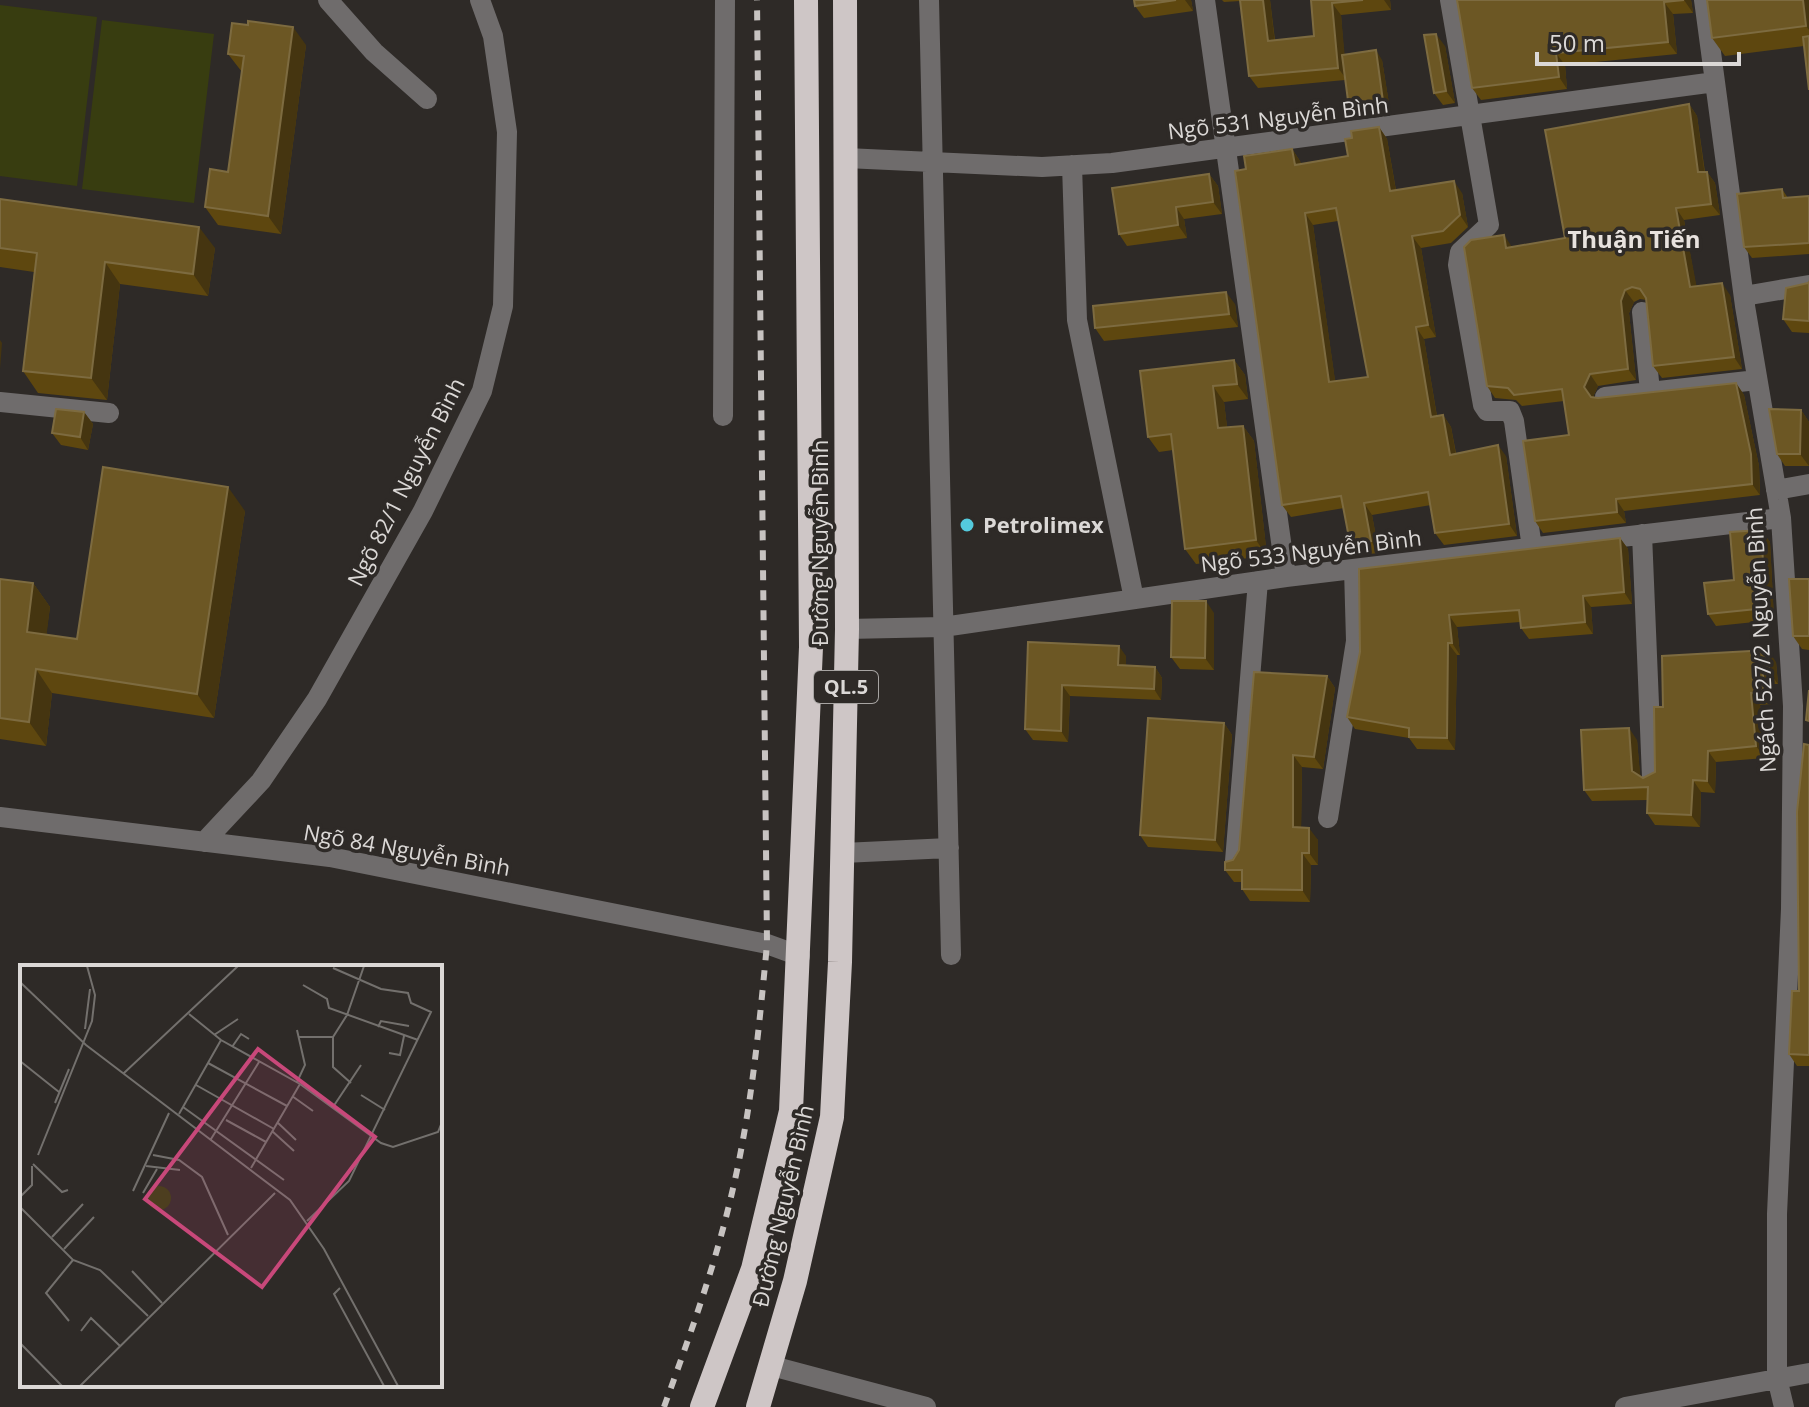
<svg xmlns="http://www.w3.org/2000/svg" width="1809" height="1407" font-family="'Open Sans',sans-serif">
<rect width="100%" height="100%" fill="#2e2a27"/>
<!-- grass -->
<path fill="#383d10" d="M0 5 97 17 77 186 0 176Z
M102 20 214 34 194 203 82 189Z"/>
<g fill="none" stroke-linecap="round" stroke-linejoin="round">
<!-- minor -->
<path stroke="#6f6c6c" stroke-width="20" d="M328 0 374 52 427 99
M929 0 951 955
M1205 0 1286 577
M1450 0 1489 225 1460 252 1458 265 1483 405 1487 411H1510L1514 421 1532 548
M1704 0 1745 306 1781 518 1793 706 1791 909 1777 1214V1378L1784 1407
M846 158 1042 167 1112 163 1715 82
M1072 165 1077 320 1134 599
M1744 296 1809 285
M1642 312 1650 391
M1605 397 1757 380
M0 402 109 413
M723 416 725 0
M1776 490 1809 484
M1642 534 1652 777
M847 629 943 627 1286 577 1781 518
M0 817 330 857 767 944 800 956
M1328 818 1356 641 1354 569
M204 842 261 781 317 699 423 511 482 391 503 306 507 132 493 36 480 0
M843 853 949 848
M1235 861 1258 581
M772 1366 926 1407
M1625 1407 1809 1373"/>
<!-- highway -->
<path stroke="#cec6c6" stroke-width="24" d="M702 1407 753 1269 791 1111 811 647 806 0
M758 1407 795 1281 832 1117 840 962 847 629 845 0"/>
<!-- rail -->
<path stroke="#c7c3c1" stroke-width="6" stroke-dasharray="10 10" stroke-linecap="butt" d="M664 1407C689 1338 714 1269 731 1197 751 1114 759 1029 767 944L757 0"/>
</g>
<!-- wall -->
<path fill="#5e470f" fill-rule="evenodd" d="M1134 0H1191L1193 11 1144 18 1135 6Z
M1222 0H1270L1275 40 1314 36 1311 0H1390L1391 10 1341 15 1344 54 1382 60 1390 110 1356 117 1349 108 1345 80 1258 88 1249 76 1240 1 1224 2Z
M1457 0H1691L1693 13 1673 14 1677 54 1565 65 1567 89 1481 100 1472 88Z
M1809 0V90L1804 46 1725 56 1712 38Z
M306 45 281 234 218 225 205 207 228 172 242 72 228 54Z
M1445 46 1455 103 1443 105 1434 93Z
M1689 104 1697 116 1705 172H1707L1715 183 1720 215 1684 220 1696 286 1730 295 1742 369 1662 378 1653 366 1647 300 1640 299 1634 302 1629 313 1636 380 1598 386 1593 397 1598 398 1736 383 1744 395 1759 466 1760 495 1624 511 1626 523 1543 533 1535 521 1569 435 1564 401 1522 406 1516 400 1495 398 1487 386 1512 247 1565 238Z
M1379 127 1387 139 1396 190 1462 193 1468 227 1451 243 1421 248 1436 337 1424 339 1437 416 1443 415 1451 427 1456 453 1506 456 1517 536 1444 545 1435 533 1431 505 1372 515 1379 553 1358 555 1350 543 1344 508 1291 517 1282 505 1246 169 1292 149 1300 161 1301 164 1348 156 1352 138ZM1338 221 1368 377 1335 381 1313 225Z
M1209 174 1218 186 1222 214 1184 219 1187 238 1127 246 1119 234Z
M1782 189 1788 198 1809 196V254L1752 258 1744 247Z
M0 199 215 248 208 296 120 284 107 400 38 393 23 371 34 272 0 267Z
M1809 282V333L1792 332 1783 319Z
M1235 304 1238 327 1104 341 1095 328Z
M1234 360 1245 375 1248 399 1224 402 1227 427 1243 426 1254 441 1267 556 1196 564 1185 549 1173 450 1159 452 1148 437Z
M1801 410 1809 422V466H1785L1777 454Z
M84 412 93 424 88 450 61 445 52 433Z
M245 511 214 718 52 693 46 746 0 739V579L33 583 50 607 46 635 77 639Z
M1761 530 1770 542 1774 620 1716 626 1708 614 1734 580Z
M1620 538 1628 549 1632 604 1591 607 1593 634 1529 639 1521 628 1520 622 1457 627 1460 655H1457L1455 750 1417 749 1409 738 1355 729 1347 717 1360 652Z
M1809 579V650L1802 649 1793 636Z
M1214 613V670L1180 669 1171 657Z
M1028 642 1126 656V666L1155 667 1162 678 1161 700 1070 696 1068 742 1033 740 1025 729Z
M1776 662 1778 684H1771L1772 704 1760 705 1765 758 1716 762 1715 793 1701 792 1700 827 1655 825 1647 813 1648 800 1592 801 1584 790 1637 740 1640 776 1643 778 1655 772 1663 707Z
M1327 676 1335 688 1323 769 1302 767 1301 827 1318 840V865H1311L1310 902 1250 901 1242 889V882H1234L1225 870 1239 850Z
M1224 723 1232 735 1223 852 1148 847 1140 835Z
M1809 745V1066H1797L1789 1054 1799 991Z"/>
<!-- shaded-wall -->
<path fill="#453510" d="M1185 0H1191L1193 11Z
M1263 0H1270L1276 53 1268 41Z
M1384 0H1390L1391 10Z
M1684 0H1691L1693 13Z
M1803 0H1809V30L1806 26Z
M1664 2 1673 14 1677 54 1668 42Z
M1332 3 1341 15 1347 80 1338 68Z
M293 27 306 45 281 234 268 216Z
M1436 34 1445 46 1455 103 1446 91Z
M1376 50 1382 60 1390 110 1383 101Z
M1556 53 1565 65 1567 89 1559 77Z
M1689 104 1697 116 1706 184 1698 172Z
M1379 127 1387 139 1398 203 1390 191Z
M1292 149 1300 161 1303 176 1295 165Z
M1707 172 1715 183 1720 215 1711 204Z
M1209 174 1218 186 1222 214 1213 202Z
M1454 181 1462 193 1468 227 1460 215Z
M1176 207 1184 219 1187 238 1178 225Z
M1676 208 1684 220 1699 299 1690 287Z
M1305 213 1313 225 1337 394 1329 382Z
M199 227 215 248 208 296 193 274Z
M1504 235 1512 247 1514 260 1506 248Z
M1412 236 1421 248 1436 337 1428 325Z
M105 262 120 284 107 400 91 378Z
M1722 283 1730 295 1742 369 1734 357Z
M1625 290 1634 302 1629 313 1636 380 1628 369 1621 301Z
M1226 292 1235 304 1238 327 1229 314Z
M1416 327 1424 339 1439 429 1431 417Z
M0 340 2 343 0 369Z
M1234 360 1245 375 1248 399 1237 384Z
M1590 374 1598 386 1592 399 1584 387Z
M1736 383 1744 395 1759 466 1760 495 1752 484Z
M1213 386 1224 402 1229 444 1218 428Z
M1801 410 1809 422V466L1800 454Z
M84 412 93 424 88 450 80 437Z
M1443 415 1451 427 1458 467 1450 455Z
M1243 426 1254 441 1267 556 1256 540Z
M1498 445 1506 456 1517 536 1509 524Z
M228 487 245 511 214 718 197 694Z
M1616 499 1624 511 1626 523 1617 512Z
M1364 503 1372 515 1379 553 1371 541Z
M1761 530 1770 542 1774 620 1766 608Z
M1620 538 1628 549 1632 604 1624 592Z
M33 583 50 607 44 656 27 632Z
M1583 596 1591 607 1593 634 1585 622Z
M1206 601 1214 613V670L1205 658Z
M1449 615 1457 627 1460 655 1452 643Z
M1448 643 1457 655 1455 750 1447 738Z
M1119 646 1126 656V676L1118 665Z
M1768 650 1776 662 1778 684 1769 672Z
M1155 667 1162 678 1161 700 1154 689Z
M36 669 52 693 46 746 29 722Z
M1763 673 1771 684 1772 704 1764 692Z
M1327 676 1335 688 1323 769 1314 757Z
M1062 685 1070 696 1068 742 1061 731Z
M1751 693 1760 705 1765 758 1756 746Z
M1224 723 1232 735 1223 852 1215 840Z
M1629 728 1637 740 1641 783 1632 771Z
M1708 751 1716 762 1715 793 1707 781Z
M1293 755 1302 767 1301 840 1293 827Z
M1693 780 1701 792 1700 827 1691 815Z
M1309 828 1318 840V865L1309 853Z
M1302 853 1311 865 1310 902 1302 890Z"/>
<!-- building -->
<path fill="#6c5724" stroke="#7d6b40" stroke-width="2" fill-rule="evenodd" d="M1134 0H1176L1135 6Z
M1240 0H1263L1268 41 1314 36 1311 0H1363L1332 3 1338 68 1249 76Z
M1457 0H1684L1664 2 1668 42 1556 53 1559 77 1472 88Z
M1707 0H1803L1806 26 1712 38Z
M248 21 293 27 268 216 205 207 210 169 228 172 244 56 228 54 232 23 248 25Z
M1436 34 1446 91 1434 93 1424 35Z
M1809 36V90L1803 37Z
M1376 50 1383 101 1349 108 1342 55Z
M1689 104 1698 172H1707L1711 204 1676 208 1690 287 1722 283 1734 357 1653 366 1646 298 1640 289 1632 287 1625 290 1621 301 1628 369 1590 374 1584 387 1591 397 1598 398 1736 383 1751 454 1752 484 1616 499 1617 512 1535 521 1523 441 1569 435 1562 389 1514 395 1508 388 1487 386 1464 247 1471 240 1504 235 1506 248 1565 238 1545 130Z
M1379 127 1390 191 1454 181 1460 215 1443 231 1412 236 1428 325 1416 327 1431 417 1443 415 1450 455 1498 445 1509 524 1435 533 1428 492 1364 503 1371 541 1350 543 1341 496 1282 505 1235 171 1246 169 1244 156 1292 149 1295 165 1348 156 1345 139 1352 138 1351 131ZM1336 208 1368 377 1329 382 1305 213Z
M1209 174 1213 202 1176 207 1178 225 1119 234 1112 188Z
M1782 189 1783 198 1809 196V243L1744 247 1737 194Z
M0 199 199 227 193 274 105 262 91 378 23 371 37 253 0 248Z
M1809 282V321L1783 319 1786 288 1808 283Z
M1226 292 1229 314 1095 328 1093 306Z
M1234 360 1237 384 1213 386 1218 428 1243 426 1256 540 1185 549 1171 434 1148 437 1140 371Z
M56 409 84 412 80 437 52 433Z
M1769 409 1801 410 1800 454H1777Z
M103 467 228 487 197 694 36 669 29 722 0 718V579L33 583 27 632 77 639Z
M1761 530 1766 608 1708 614 1704 583 1734 580 1730 532Z
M1620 538 1624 592 1583 596 1585 622 1521 628 1519 610 1449 615 1452 643H1448L1447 738 1409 737V728L1347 717 1360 652 1359 569Z
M1789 579H1809V636H1793Z
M1172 601H1206L1205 658 1171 657Z
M1028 642 1119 646 1118 665 1155 667 1154 689 1062 685 1061 731 1025 729Z
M1768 650 1769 672 1763 673 1764 692 1751 693 1756 746 1708 751 1707 781 1693 780 1691 815 1647 813 1648 787 1584 790 1581 730 1629 728 1632 771 1643 778 1655 772 1654 707H1663L1662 656Z
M1254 672 1327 676 1314 757 1293 755V827L1309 828V853H1302V890L1242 889V870H1225V862L1233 860 1239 850Z
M1809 690V721L1806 720Z
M1148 718 1224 723 1215 840 1140 835Z
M1804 744 1809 745V1055L1789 1054 1792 991H1799L1797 812Z"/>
<!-- markers -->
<circle fill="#54cadd" stroke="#2e2a27" stroke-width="3" cx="967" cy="525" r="8"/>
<g text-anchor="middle" stroke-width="7" stroke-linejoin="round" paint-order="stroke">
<!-- shield labels -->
<rect fill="#2e2a27" stroke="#a7a4a2" stroke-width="2" x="814" y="671" width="64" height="32" rx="6"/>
<g font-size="20" font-weight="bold" fill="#dbd8d6">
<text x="846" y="694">QL.5</text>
</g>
<!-- street labels -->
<g font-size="22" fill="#dbd8d6" stroke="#2e2a27">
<text transform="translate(1278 118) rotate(-7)" y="8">Ngõ 531 Nguyễn Bình</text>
<text transform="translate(406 482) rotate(-63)" y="8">Ngõ 82/1 Nguyễn Bình</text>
<text transform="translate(820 543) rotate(-90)" y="8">Đường Nguyễn Bình</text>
<text transform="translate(1311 551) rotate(-7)" y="8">Ngõ 533 Nguyễn Bình</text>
<text transform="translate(1761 640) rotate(-93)" y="8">Ngách 527/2 Nguyễn Bình</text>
<text transform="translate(407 850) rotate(10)" y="8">Ngõ 84 Nguyễn Bình</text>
<text transform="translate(783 1206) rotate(-77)" y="8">Đường Nguyễn Bình</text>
</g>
<!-- poi labels -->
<g font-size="22" font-weight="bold" fill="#dbd8d6" stroke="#2e2a27" text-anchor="start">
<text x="983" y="533">Petrolimex</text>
</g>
<!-- neighbourhood labels -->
<g font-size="24" font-weight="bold" fill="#e8e2de" stroke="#2e2a27">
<text x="1634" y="248">Thuận Tiến</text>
</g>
</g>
<!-- overview -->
<g transform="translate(20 965)">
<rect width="422" height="422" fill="#2e2a27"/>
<path d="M127 233a12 12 0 1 1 24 0a12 12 0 1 1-24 0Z" fill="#383d10"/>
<path fill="none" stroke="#73706d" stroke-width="2" d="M0 17 66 80 270 235 304 284 378 421M283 20 307 34 309 43 398 75M169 49 201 75 280 119 361 178 373 182 418 167 422 157M358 62 361 56 389 61M65 64 70 24M194 70 218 54M279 72H313L327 50 344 1M313 72V102L331 118M212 82 221 69 229 74M369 88 380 90 384 71M0 96 39 127M188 98 267 141M104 108 218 1M277 117 285 100 277 65M176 120 254 164M341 130 365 145M272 131 293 146M35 138 49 104M163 142 264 215M313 142 341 100M159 149 201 75M206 155 246 177M257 157 276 175M252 166 274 186M191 174 239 97M18 190 72 56 75 30 67 1M133 190 159 195 182 212 208 270M13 199 42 227 48 225M126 201 160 205M231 203 280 119M113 226 149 148M123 228 137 204M0 232 12 220V201M0 242 53 295 80 305 128 351M287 256 329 216 411 47 391 38 388 28 361 24 313 3M32 272 63 239M44 284 74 252M112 306 142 338M320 323 314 329 364 421M49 356 26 328 53 295M61 366 71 353 100 381M0 378 42 421M60 421 255 228"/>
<path fill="#c8487a" fill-opacity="0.15" stroke="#c8487a" stroke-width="4" d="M238 84 355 172 242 322 125 234Z"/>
<rect width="422" height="422" fill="none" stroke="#dbd8d6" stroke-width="4"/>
</g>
<!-- scale -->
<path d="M1537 52v12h202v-12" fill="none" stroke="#dbd8d6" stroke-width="4"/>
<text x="1549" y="52" font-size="24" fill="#dbd8d6" stroke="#2e2a27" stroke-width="6" paint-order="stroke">50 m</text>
</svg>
